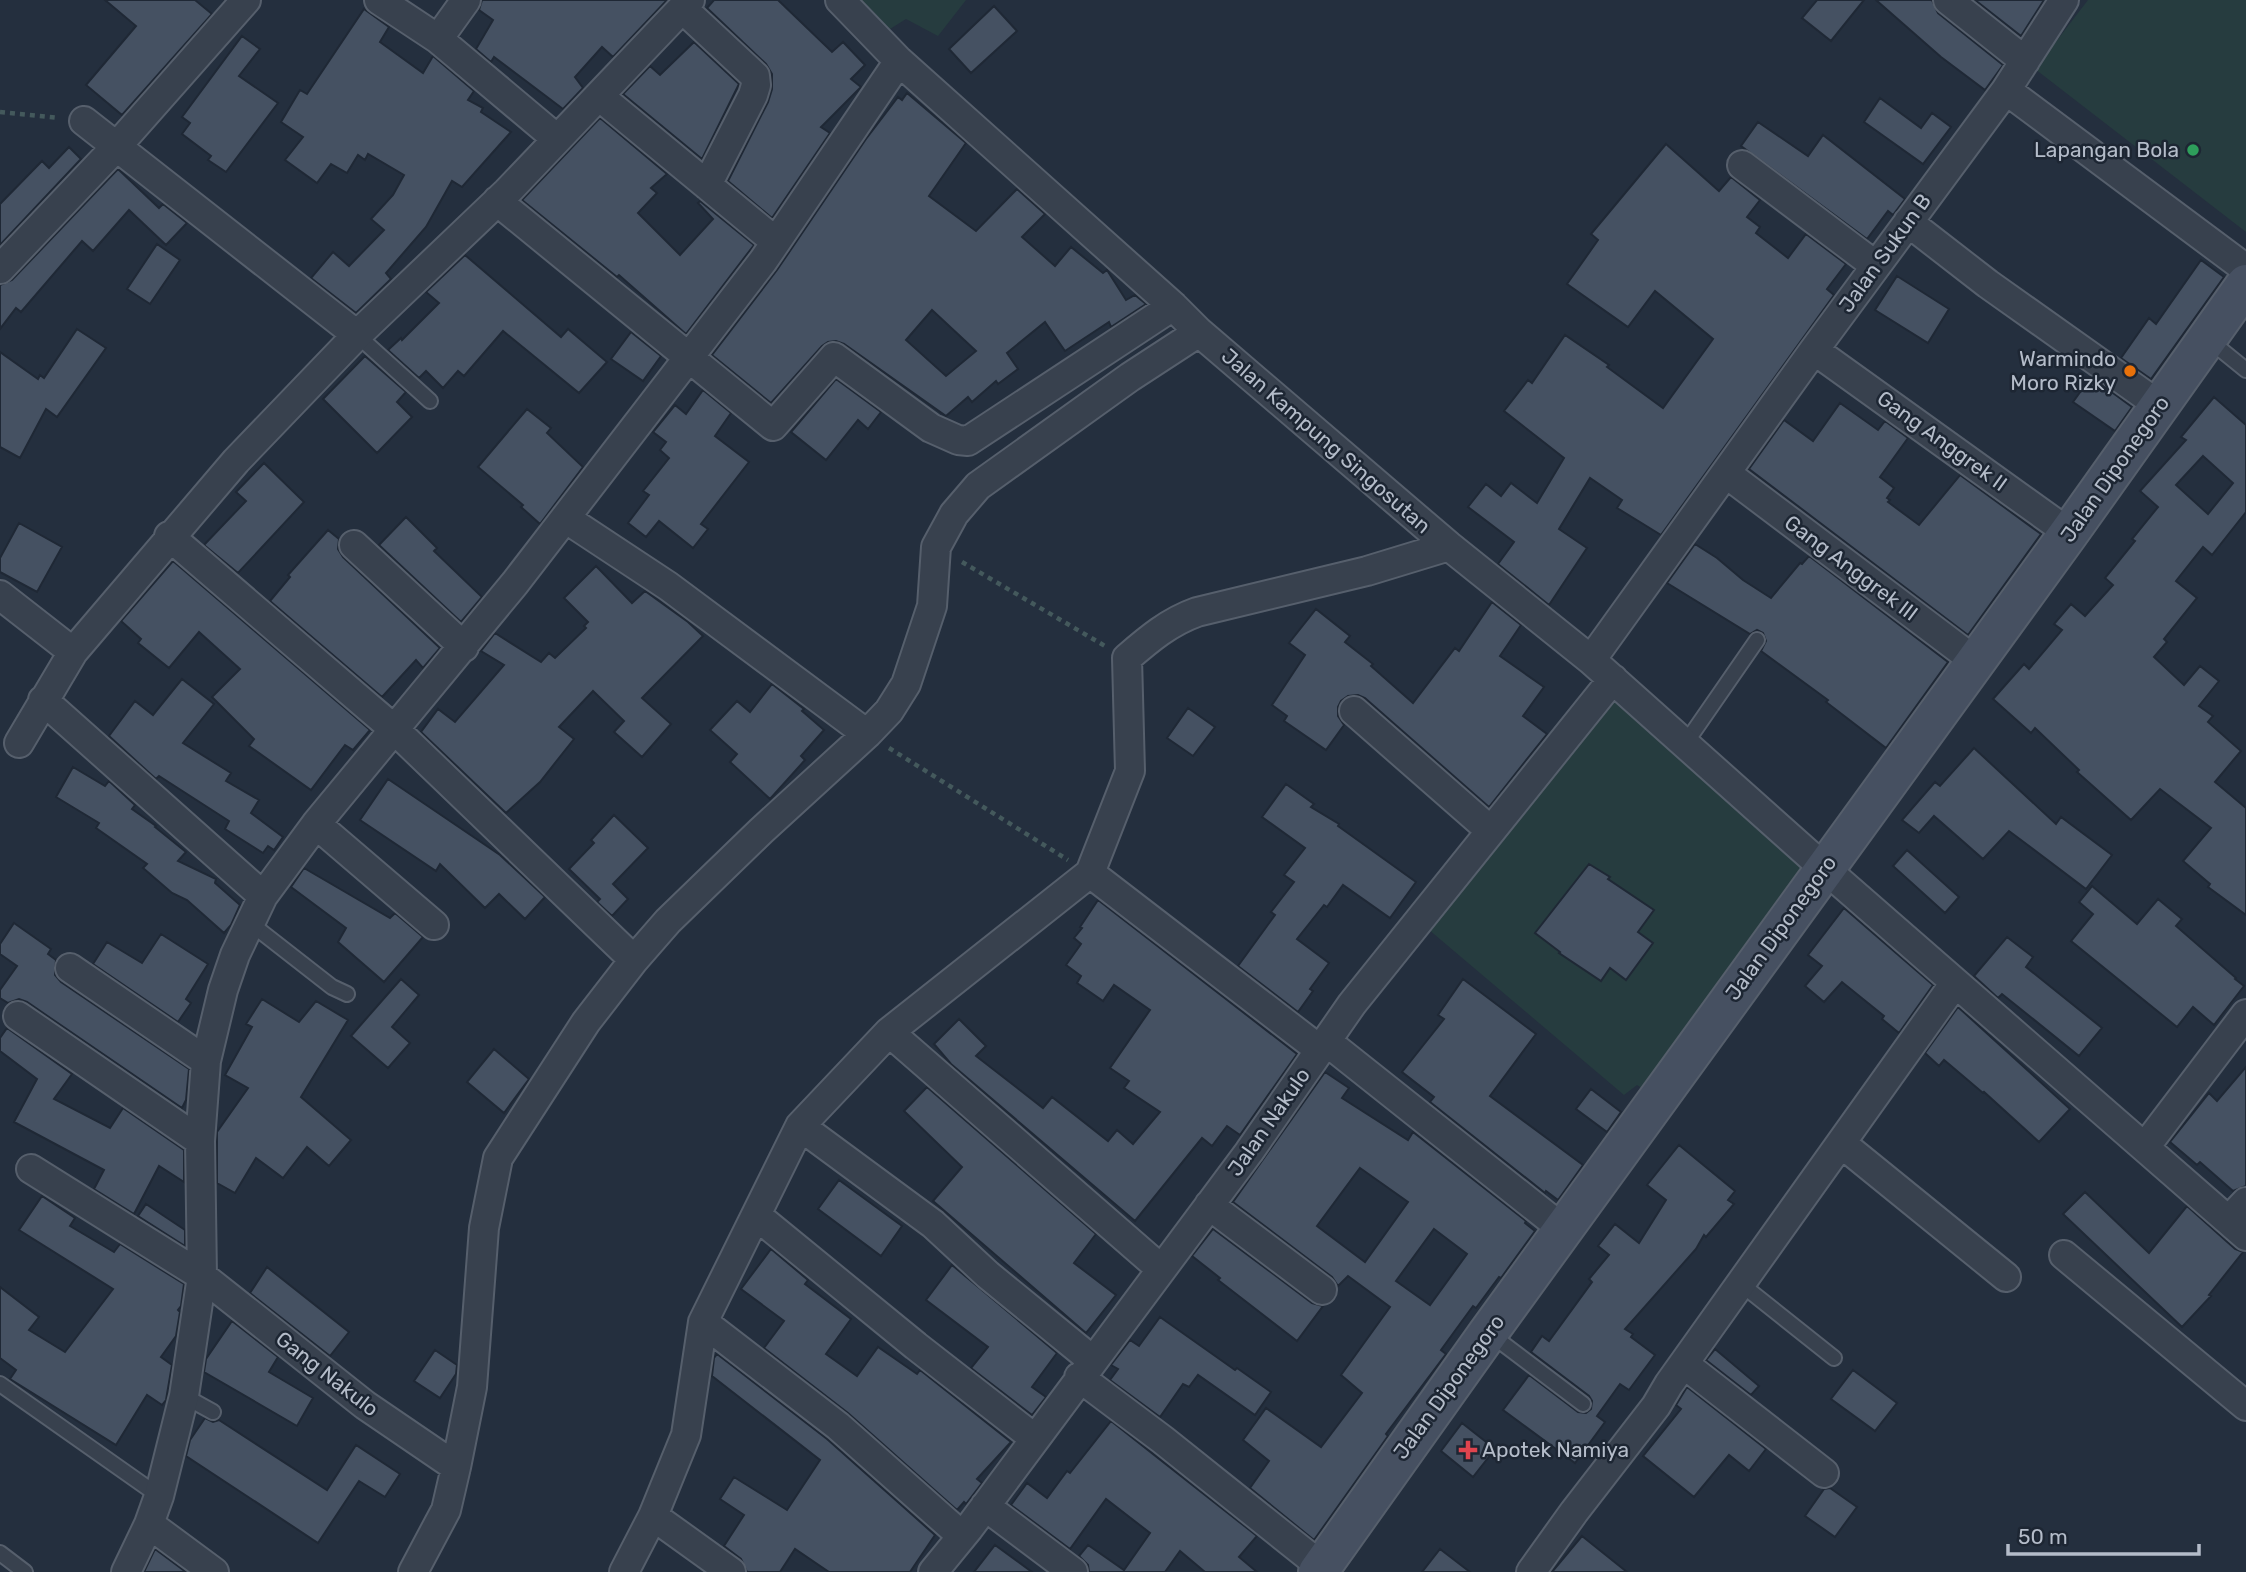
<svg xmlns="http://www.w3.org/2000/svg" width="2246" height="1572" font-family="Rubik,sans-serif">
<rect width="100%" height="100%" fill="#242f3e"/>
<!-- green -->
<path fill="#263c3f" d="M859 0H966L938 36 906 19 890 29Z
M2088 0H2246V232L2035 69Z
M1613 693 1813 869 1652 1094 1637 1085 1624 1095 1428 929Z"/>
<!-- building -->
<path fill="#455162" stroke="#1f2835" stroke-width="2" fill-rule="evenodd" d="M105 0H195L212 14 122 115 86 85 136 26Z
M482 0H667L613 57 602 47 575 77 583 88 563 109 494 57 491 62 476 49 493 20 479 10Z
M714 0H778L832 52 843 42 865 65 851 79 861 87 821 127 830 133 772 218 728 181 768 102 772 89V74L766 64 707 8Z
M1817 0H1864L1831 41 1802 18Z
M1876 0H1932L1938 13 2003 65 1985 90 1941 57Z
M1975 0H2044L2021 36Z
M994 6 1017 31 971 73 949 49Z
M364 9 389 27 380 42 423 73 433 56 474 91 468 100 483 108 481 112 511 132 462 187 452 181 426 227 386 273 391 279 356 313 311 278 333 252 349 266 384 230 371 219 393 195 404 175 368 154 365 160 358 155 347 173 331 164 317 183 285 160 303 137 281 122 300 90 307 94Z
M242 36 260 49 239 76 278 103 226 172 208 160 211 156 182 134 190 123 182 117Z
M694 42 739 84 702 159 623 94 650 66 660 75Z
M907 93 966 143 929 196 976 231 1017 189 1045 214 1022 237 1055 266 1071 247 1103 273 1107 270 1126 300 1135 295 1146 304 1111 327 1109 322 1065 351 1045 322 1007 353 1018 369 998 384 996 381 972 402 968 397 946 416 844 344 836 341 828 342 822 346 771 403 712 355 777 270 866 139 898 97 902 100ZM932 310 976 351 946 376 906 340Z
M1880 98 1921 128 1932 113 1951 127 1923 164 1864 122Z
M600 118 667 174 651 188 657 193 638 213 680 255 713 219 698 203 700 201 754 245 686 334 619 275 617 277 522 200Z
M1758 122 1808 156 1823 135 1905 199 1893 215 1888 211 1867 239 1741 146Z
M1666 144 1719 191 1731 177 1760 200 1747 217 1760 227 1756 233 1788 258 1806 234 1846 264 1827 289 1834 295 1661 535 1617 508 1622 500 1590 478 1559 529 1587 548 1549 605 1498 564 1514 542 1468 507 1486 484 1501 496 1511 483 1537 503 1564 458 1504 411 1528 380 1532 383 1565 335 1609 365 1607 367 1663 408 1713 339 1655 291 1628 327 1567 284 1598 240 1591 234Z
M69 147 81 159 0 245V204L42 161 49 168Z
M118 169 159 208 163 204 187 223 166 245 129 210 93 251 82 241 21 312 16 308 0 329V285L12 280Z
M157 244 180 260 150 304 127 289Z
M465 255 561 337 568 329 607 362 579 393 503 331 464 376 458 371 443 388 426 371 419 378 388 350 401 338 402 340 439 303 426 292Z
M2201 260 2224 277 2151 379 2121 358 2149 318 2156 324Z
M1897 276 1949 309 1928 343 1875 310Z
M77 329 106 348 57 417 46 409 20 458 0 447V352L38 379 40 375 44 378Z
M631 332 661 356 643 381 611 359Z
M365 356 406 392 397 402 412 417 377 453 323 399Z
M2091 377 2132 407 2115 431 2073 402Z
M836 379 881 412 868 429 858 420 826 460 791 432Z
M703 390 731 413 715 436 749 462 701 524 708 529 693 548 659 521 646 537 628 523 649 495 643 491 669 458 660 450 666 442 653 432 675 405 686 414Z
M2214 397 2246 425V512L2212 555 2203 547 2176 581 2197 598 2164 639 2167 642 2154 657 2184 685 2200 666 2219 681 2199 706 2213 716 2208 722 2241 751 2215 782 2246 808V915L2208 887 2210 884 2183 861 2211 828 2160 789 2131 820 2077 772 2079 770 2035 728 2031 733 1993 699 2024 664 2029 669 2062 630 2054 624 2071 604 2085 616 2113 585 2105 578 2135 541 2132 539 2158 507 2140 491 2186 440 2181 437ZM2203 456 2233 483 2208 514 2176 485Z
M1840 403 1878 430 1885 421 1908 438 1880 477 1894 488 1887 498 1890 500 1888 502 1919 525 1960 475 2041 534 1968 635 1749 469 1784 420 1813 441Z
M527 409 551 428 547 433 583 467 540 524 521 507 523 505 478 467Z
M264 463 304 502 238 573 204 545 246 501 236 492Z
M406 517 437 548 434 551 482 597 461 622 379 545Z
M19 523 62 547 37 592 0 572V558Z
M328 530 339 539 338 549 343 557 440 648 423 668 416 660 382 697 270 601 290 577 288 575Z
M1695 544 1717 558 1743 580 1771 598 1800 563 1802 564 1809 556 1948 662 1886 748 1826 702 1828 700 1761 651 1766 641 1763 633 1757 630 1750 634 1667 583Z
M173 561 370 730 353 750 345 745 311 790 249 746 254 739 212 697 240 669 199 632 169 668 138 643 141 639 121 621Z
M596 566 632 603 645 591 688 622 703 636 642 698 671 724 642 757 614 732 624 721 593 691 559 727 574 739 540 782 506 813 421 732 438 709 455 722 504 665 481 651 495 633 541 662 549 653 555 658 586 628 584 626 588 622 564 598Z
M1492 602 1521 625 1500 656 1544 687 1523 716 1547 734 1489 807 1365 698 1358 695 1348 696 1341 701 1338 707V716L1344 725 1326 750 1284 721 1287 716 1272 705 1305 655 1289 643 1316 609 1350 636 1345 642 1373 664 1371 666 1413 703 1455 648 1459 651Z
M182 679 214 704 183 743 231 773 226 781 259 800 251 813 283 837 274 850 268 846 263 853 225 829 229 821 159 776 156 779 109 736 135 701 153 715Z
M772 684 804 709 802 711 824 730 801 756 805 760 770 799 730 762 737 754 710 730 737 701 750 712Z
M1188 708 1215 727 1193 756 1167 738Z
M1974 748 2056 824 2061 817 2112 855 2086 889 2009 831 1983 859 1934 816 1919 833 1902 820 1935 782 1940 786Z
M73 767 105 786 109 781 135 805 132 809 156 826 155 827 186 852 178 861 216 879 215 883 240 905 231 925 224 933 187 900 172 893 143 868 147 864 96 828 99 823 56 797Z
M388 779 500 855 545 897 525 919 499 894 485 908 440 864 436 871 360 820Z
M1286 784 1314 804 1311 807 1339 824 1338 826 1416 882 1390 918 1343 885 1327 907 1324 905 1297 939 1329 963 1310 989 1313 991 1298 1012 1238 966 1275 915 1271 912 1294 882 1284 875 1305 848 1262 817Z
M614 815 648 848 613 884 628 899 612 916 597 902 600 899 569 869 594 843 591 840Z
M1907 850 1959 897 1945 913 1893 866Z
M1589 864 1610 877 1608 879 1654 910 1638 932 1653 943 1626 980 1610 968 1601 981 1559 953 1560 952 1535 933Z
M304 868 390 918 395 913 423 937 384 982 338 942 346 928 291 887Z
M2092 886 2137 924 2158 899 2182 919 2176 926 2236 978 2235 979 2244 986 2214 1025 2193 1007 2177 1027 2071 941 2093 914 2079 902Z
M1098 900 1297 1054 1240 1135 1227 1126 1212 1146 1202 1138 1135 1221 951 1064 934 1044 959 1019 986 1046 976 1056 1043 1108 1052 1097 1108 1141 1117 1130 1133 1144 1160 1112 1124 1088 1129 1081 1110 1068 1150 1010 1114 985 1103 1001 1077 983 1081 976 1066 965 1081 944 1074 938 1082 928 1080 927Z
M1844 908 1933 985 1899 1033 1882 1019 1884 1016 1842 982 1824 1002 1805 986 1822 966 1808 955Z
M14 923 51 949 48 954 56 960 55 975 61 982 189 1069 186 1100 182 1108 27 1002 19 999 8 1003 0 998V990L17 966 0 954V944Z
M161 934 208 964 186 999 191 1003 178 1022 93 964 107 942 142 963Z
M2007 937 2033 957 2026 967 2102 1028 2079 1056 2002 994 1998 998 1974 976Z
M401 979 419 995 392 1027 410 1043 388 1068 351 1036Z
M1463 979 1536 1034 1490 1096 1583 1165 1558 1200 1546 1191 1545 1193 1430 1102 1434 1097 1402 1072 1444 1019 1438 1015Z
M262 999 299 1022 316 1001 348 1020 301 1097 351 1140 329 1166 307 1147 283 1178 256 1158 235 1193 217 1183V1132L248 1088 225 1075 252 1027 246 1024Z
M1958 1007 2070 1109 2039 1142 1984 1092 1983 1093 1944 1060 1939 1066 1925 1053Z
M7 1028 72 1074 54 1099 110 1128 123 1108 184 1150V1182L159 1166 134 1214 94 1189 104 1170 14 1122 37 1079 0 1051V1038Z
M494 1049 529 1079 504 1113 467 1082Z
M2246 1067V1186L2233 1191 2200 1162 2197 1165 2170 1142 2209 1093 2217 1101Z
M1325 1072 1349 1088 1342 1098 1408 1140 1413 1132 1526 1221 1525 1223 1535 1231 1501 1278 1499 1277 1476 1308 1473 1306 1441 1350 1446 1354 1386 1434 1388 1436 1314 1540 1250 1488 1269 1461 1243 1440 1266 1408 1321 1447 1362 1393 1341 1375 1390 1307 1348 1276 1338 1286 1332 1277 1233 1202ZM1360 1168 1408 1202 1365 1262 1317 1226ZM1434 1229 1467 1254 1430 1305 1396 1281Z
M927 1087 1096 1234 1074 1263 1116 1295 1086 1333 933 1201 962 1167 904 1111Z
M1591 1089 1621 1112 1607 1132 1576 1109Z
M1679 1145 1735 1191 1728 1200 1734 1204 1706 1237 1704 1235 1696 1249 1625 1329 1633 1334 1631 1337 1655 1355 1629 1390 1620 1384 1597 1416 1605 1422 1575 1463 1503 1410 1529 1375 1578 1412 1586 1413 1591 1409 1592 1401 1589 1396 1531 1352 1542 1336 1549 1341 1592 1282 1589 1279 1609 1255 1598 1246 1615 1224 1639 1243 1666 1200 1647 1185Z
M839 1180 902 1226 881 1256 818 1209Z
M2085 1192 2149 1253 2187 1206 2235 1249 2243 1252 2209 1295 2211 1296 2182 1327 2063 1214Z
M42 1196 75 1218 70 1226 114 1252 120 1244 184 1284 181 1306 178 1310 180 1312 176 1336 161 1357 172 1365 166 1400 162 1405 147 1395 116 1445 10 1379 16 1370 0 1358V1287L39 1317 29 1330 65 1352 113 1289 19 1230Z
M146 1204 185 1230V1246L138 1216Z
M1213 1229 1312 1303 1323 1306 1297 1341 1218 1280 1220 1278 1192 1256Z
M771 1249 808 1280 805 1284 851 1319 826 1354 857 1376 878 1347 917 1374 920 1370 1011 1442 977 1479 982 1483 966 1504 964 1502 957 1510 848 1413 764 1348 784 1321 741 1289Z
M952 1265 1057 1353 1032 1387 1046 1397 1032 1415 971 1368 988 1347 926 1300Z
M267 1267 349 1332 330 1356 250 1293Z
M1160 1317 1235 1370 1237 1368 1271 1392 1255 1415 1198 1375 1189 1387 1183 1384 1160 1417 1110 1380 1118 1369 1111 1365 1130 1340 1139 1346Z
M232 1321 278 1357 269 1372 313 1398 297 1426 204 1372 206 1359Z
M1715 1349 1759 1386 1751 1395 1706 1360Z
M435 1350 457 1365 456 1374 440 1398 414 1381Z
M717 1354 827 1439 935 1535 910 1572H829L795 1549 780 1572H747L741 1559 724 1546 744 1515 720 1499 734 1477 787 1510 820 1460 712 1376 714 1358Z
M1853 1370 1897 1403 1875 1431 1831 1399Z
M1687 1387 1766 1449 1749 1471 1729 1455 1694 1497 1643 1456 1681 1409 1676 1405Z
M205 1418 213 1422 219 1420 327 1490 356 1445 400 1474 385 1497 359 1481 318 1543 186 1456 190 1440Z
M1111 1421 1257 1536 1239 1557 1257 1572H1205L1180 1551 1165 1572H1089L1088 1565 1079 1556 1088 1545 1124 1570 1150 1533 1106 1499 1070 1549 1011 1505 1027 1483 1047 1498 1067 1471 1070 1473Z
M1462 1423 1495 1449 1473 1477 1441 1451Z
M1830 1488 1857 1507 1835 1537 1805 1516 1824 1489Z
M1582 1536 1627 1572H1552Z
M995 1545 1032 1572H974Z
M155 1549 186 1572H144Z
M1440 1549 1470 1572H1422Z"/>
<g fill="none" stroke-linecap="round" stroke-linejoin="round">
<!-- lane casing -->
<g stroke="#565f6c" stroke-width="18">
<path id="lane" d="M357 335 430 401
M2209 340 2246 370
M1685 744 1757 640
M250 923 332 987 347 994
M1741 1284 1834 1358
M1489 1333 1583 1404
M0 1384 159 1496
M184 1396 213 1412
M0 1553 25 1572"/>
</g>
<!-- street casing -->
<g stroke="#565f6c" stroke-width="32">
<path id="street" d="M379 0 438 39 557 139
M840 0 899 61 1173 306 1199 332 1449 546 1591 660 1824 868 2246 1236
M1948 0 2025 61
M682 8 755 76 756 85 753 95 707 185
M438 39 466 0
M2006 90 2064 0
M599 96 776 242
M84 121 357 335
M1742 165 1876 266
M497 201 773 426 834 357 931 428 958 440 968 441 1173 306
M1908 222 1988 284 2160 406
M0 269 117 146 246 0
M1814 350 2069 533
M1727 474 1975 661
M565 518 668 586 867 734
M169 536 395 730 634 960
M354 545 464 647
M0 595 73 652
M1591 660 1814 350 2006 90 2246 269
M43 700 263 896
M1354 711 1491 831
M19 743 73 652 236 461 357 335 507 192 690 0
M316 824 434 925
M1090 873 1320 1050
M70 968 206 1061
M18 1016 200 1141
M889 1032 1161 1269
M1326 1041 1564 1230
M800 1126 933 1224 988 1275 1092 1360
M1841 1143 2006 1277
M2145 1147 2246 1014
M31 1169 202 1276 365 1405 456 1467
M1209 1205 1322 1290
M757 1216 916 1346 1034 1438
M2229 1220 2246 1202
M2064 1255 2246 1406
M703 1322 838 1426 962 1536
M1684 1364 1824 1473
M1079 1377 1163 1440 1322 1567
M985 1506 1073 1572
M653 1516 731 1572
M149 1524 214 1572
M126 1572 149 1524 159 1496 184 1396 202 1276 200 1141 206 1061 223 990 235 955 263 896 316 824 515 583 763 261 899 61
M413 1572 446 1510 456 1467 472 1387 484 1228 498 1158 586 1022 634 960 668 921 761 831 867 734 889 711 906 684 932 606 936 547 954 514 978 486 1130 377 1199 332
M624 1572 653 1516 686 1435 703 1322 800 1126 889 1032 1090 873 1130 771 1127 658C1149 639 1169 622 1197 612L1367 571 1449 546
M933 1572 969 1528 1249 1152 1352 1004 1613 679
M1531 1572 1574 1512 1656 1406 1669 1384 1955 983"/>
</g>
<!-- secondary casing -->
<g stroke="#565f6c" stroke-width="42">
<path id="secondary" d="M1318 1572 1488 1333 2069 533 2246 284"/>
</g>
<!-- path -->
<path stroke="#44595c" stroke-width="4.5" stroke-dasharray="5 5" stroke-linecap="butt" d="M0 112 59 118
M962 562 1105 646
M889 748 1068 860"/>
<!-- lane -->
<use href="#lane" stroke="#38414e" stroke-width="14"/>
<!-- street -->
<use href="#street" stroke="#38414e" stroke-width="28"/>
<!-- secondary -->
<use href="#secondary" stroke="#465061" stroke-width="38"/>
</g>
<!-- markers -->
<circle fill="#2e9e5b" stroke="#1d2633" stroke-width="2.5" cx="2193" cy="150" r="7"/>
<circle fill="#e8710a" stroke="#1d2633" stroke-width="2.5" cx="2130" cy="371" r="7"/>
<path fill="#e0444e" stroke="#1d2633" stroke-width="2.5" d="M1464.5 1439.5h7v7h7v7h-7v7h-7v-7h-7v-7h7z"/>
<g text-anchor="middle" stroke-width="5" stroke-linejoin="round" paint-order="stroke">
<!-- poi labels -->
<g font-size="21" fill="#b4bcc9" stroke="#1d2633" text-anchor="end">
<text x="2179" y="157">Lapangan Bola</text>
<text x="2116" y="366">Warmindo<tspan x="2116" dy="24">Moro Rizky</tspan></text>
<text x="1482" y="1457" text-anchor="start">Apotek Namiya</text>
</g>
<!-- street labels -->
<g font-size="21" fill="#b4bcc9" stroke="#1d2633">
<text transform="translate(1885 253) rotate(-54)" y="7">Jalan Sukun B</text>
<text transform="translate(1326 441) rotate(41)" y="7">Jalan Kampung Singosutan</text>
<text transform="translate(1942 441) rotate(36)" y="7">Gang Anggrek II</text>
<text transform="translate(2115 469) rotate(-55)" y="7">Jalan Diponegoro</text>
<text transform="translate(1851 568) rotate(37)" y="7">Gang Anggrek III</text>
<text transform="translate(1781 928) rotate(-54)" y="7">Jalan Diponegoro</text>
<text transform="translate(1269 1122) rotate(-55)" y="7">Jalan Nakulo</text>
<text transform="translate(327 1374) rotate(38)" y="7">Gang Nakulo</text>
<text transform="translate(1449 1387) rotate(-54)" y="7">Jalan Diponegoro</text>
</g>
</g>
<!-- scale -->
<path d="M2008 1544v10h191v-10" fill="none" stroke="#b4bcc9" stroke-width="3.5"/>
<text x="2018" y="1544" font-size="21" fill="#b4bcc9" stroke="#1d2633" stroke-width="5" paint-order="stroke">50 m</text>
</svg>
